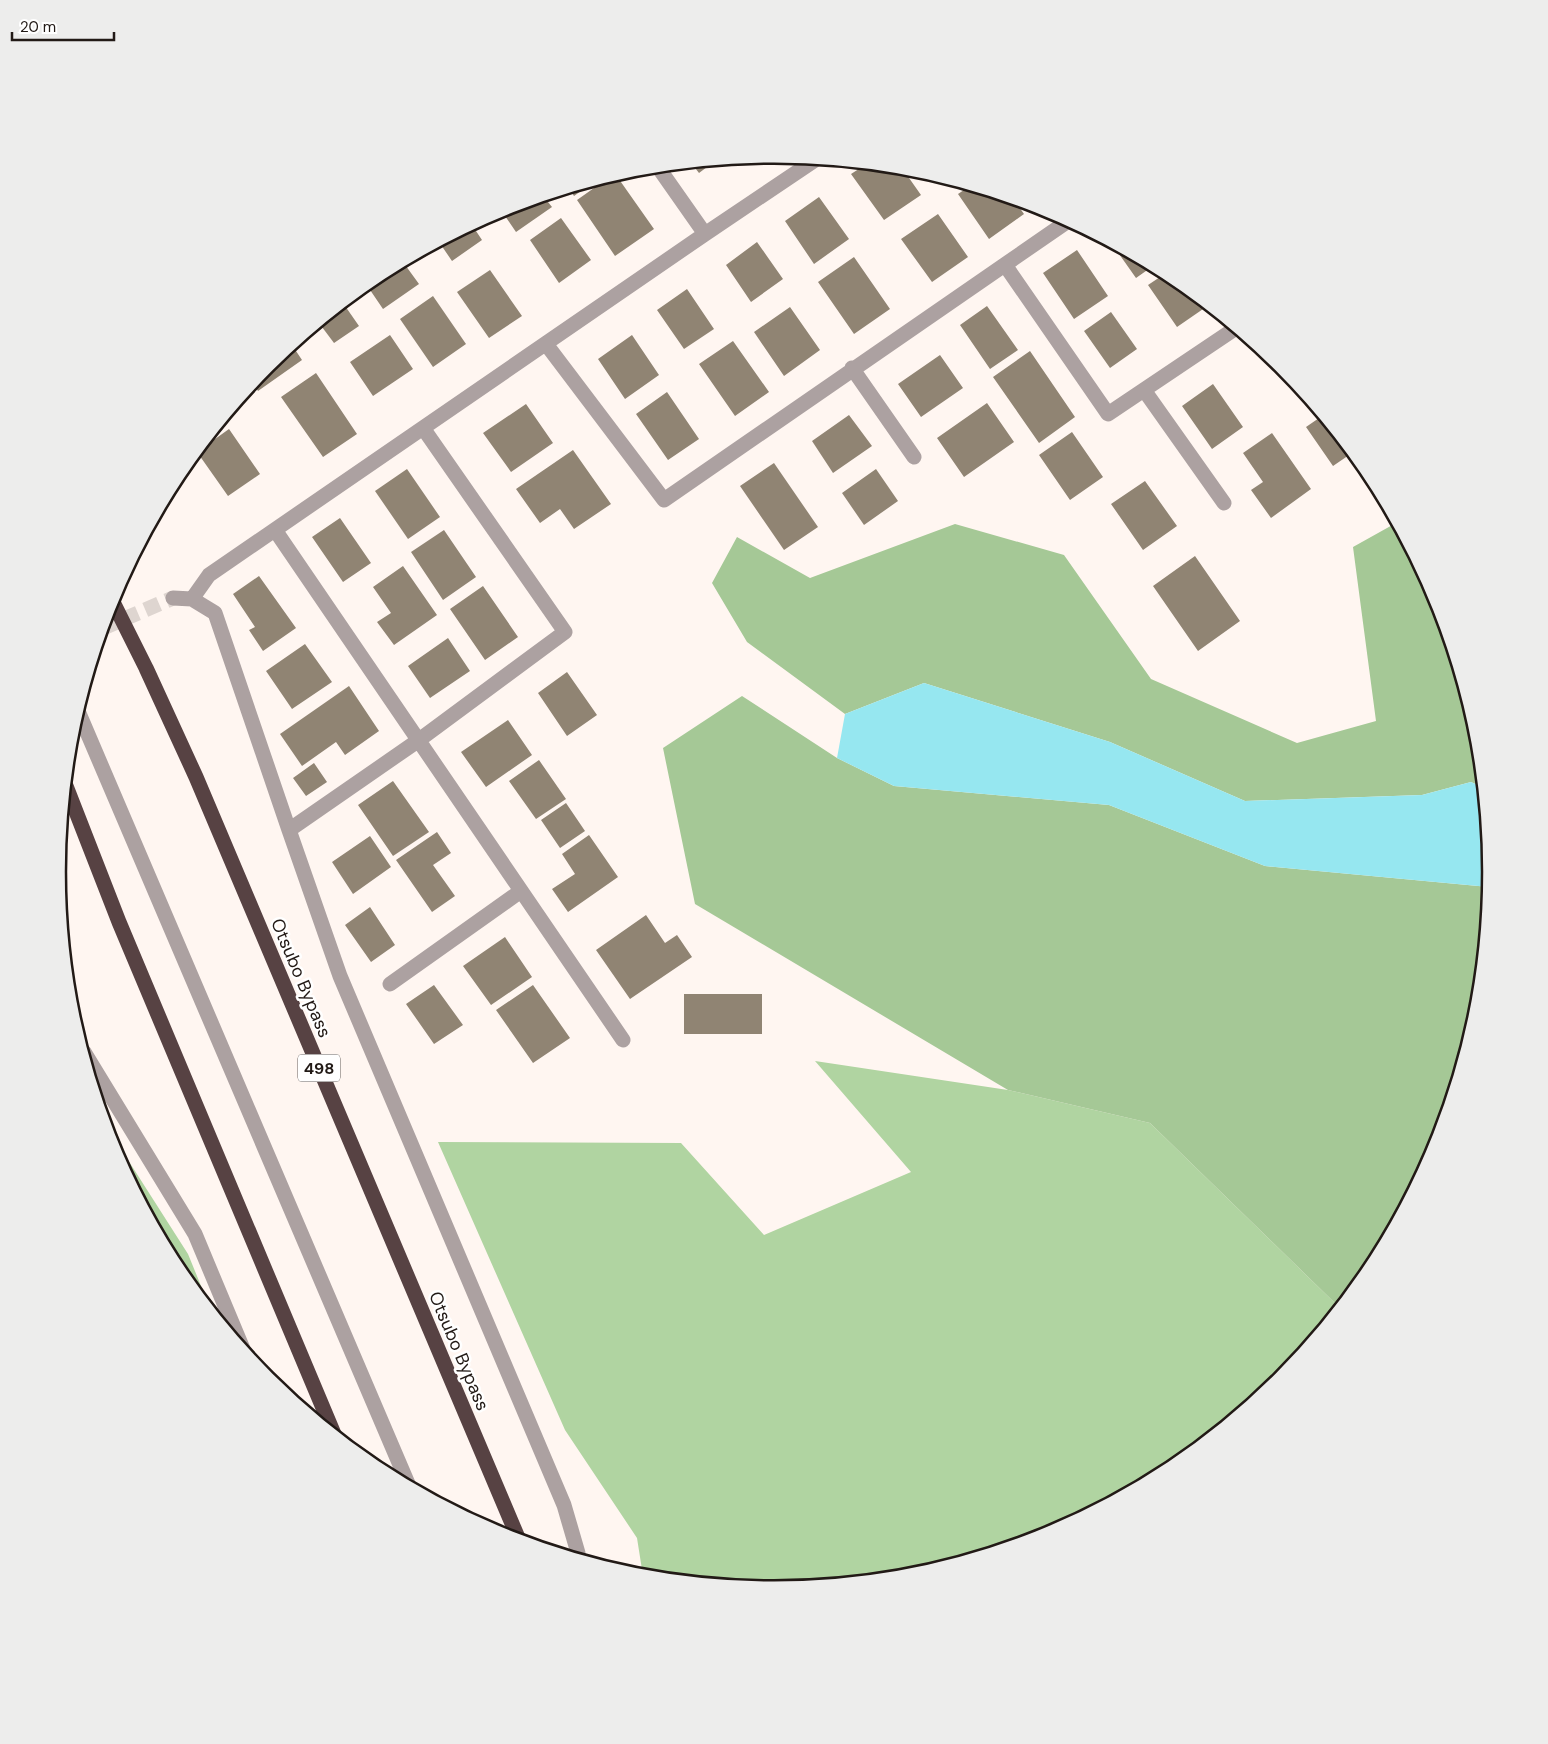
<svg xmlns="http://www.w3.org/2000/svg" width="1548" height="1744" font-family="'DM Sans',sans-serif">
<rect width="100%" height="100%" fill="#fff6f1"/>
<!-- green -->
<path fill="#b0d4a1" d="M815 1061 1008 1090 1150 1123 1339 1307 1280 1379 1172 1468 1048 1534 913 1575 774 1588 643 1576 637 1538 565 1430 438 1142 681 1143 764 1235 911 1172Z
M105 1124 188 1254 210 1308 178 1270 112 1146Z"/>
<!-- forest -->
<path fill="#a5c896" d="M1396 523 1436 598 1477 732 1482 787 1471 782 1422 795 1245 801 1110 742 924 683 845 714 747 642 712 583 737 537 810 578 955 524 1064 555 1151 679 1297 743 1376 721 1353 547Z
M742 696 837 758 894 786 1109 805 1265 866 1489 887 1477 1012 1436 1146 1370 1270 1339 1307 1150 1123 1008 1090 695 904 663 748Z"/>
<!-- water -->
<path fill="#96e7f0" d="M924 683 1110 742 1245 801 1422 795 1471 782 1482 787 1490 872 1489 887 1265 866 1109 805 894 786 837 758 845 714Z"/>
<!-- building -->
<path fill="#908473" d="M715 161 699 173 692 164 698 163Z
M865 165 902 168 921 195 884 220 851 174Z
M616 175 654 229 615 256 577 200 611 176Z
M595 181 574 196 569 189 576 187Z
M970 186 1014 200 1024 214 989 239 958 194Z
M544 197 552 207 516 232 501 210Z
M819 197 849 239 814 264 785 221Z
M938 214 968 257 932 282 901 239Z
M561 218 591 260 559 283 530 240Z
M472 225 482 240 452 261 439 242Z
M757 242 783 279 751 302 726 265Z
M1112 244 1133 255 1153 266 1136 278Z
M1077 250 1108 296 1074 319 1043 273Z
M854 257 890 309 854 334 818 282Z
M403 262 419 284 383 309 366 284 376 276Z
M490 270 522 316 489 338 457 292Z
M1166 273 1201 300 1206 307 1177 327 1148 285Z
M687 289 714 329 684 349 657 310Z
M433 296 466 344 433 367 400 319Z
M343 303 359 326 334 343 319 323Z
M987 306 1018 350 990 369 960 325Z
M790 307 820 350 784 376 754 332Z
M1111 312 1137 349 1110 368 1084 331Z
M390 335 413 369 373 396 350 362Z
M632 335 659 375 625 399 598 359Z
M733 341 769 392 735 416 699 364Z
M292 345 302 360 258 391 253 383 268 365Z
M1030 351 1075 417 1039 443 993 377Z
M940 355 963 388 921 417 898 384Z
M316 373 357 434 323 457 281 397Z
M1213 384 1243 427 1212 449 1182 406Z
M667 392 699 439 668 460 636 414Z
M987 403 1014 442 964 477 937 438Z
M526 404 553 443 511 472 483 433Z
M849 415 872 446 833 473 812 441Z
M1322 416 1352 453 1333 466 1306 427Z
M229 429 260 474 228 496 197 452Z
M1072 432 1103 477 1070 500 1039 455Z
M1272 433 1311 489 1271 518 1251 490 1263 482 1243 453Z
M573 450 611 504 574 529 560 509 540 523 516 489Z
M774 463 818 527 784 550 740 486Z
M407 469 440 517 408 539 375 491Z
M876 469 898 501 864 525 842 493Z
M1145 481 1177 526 1143 550 1111 504Z
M340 518 371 563 343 582 312 537Z
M444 530 476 577 443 600 411 552Z
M1195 556 1240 621 1198 651 1153 586Z
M403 566 437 615 394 645 377 622 391 613 373 587Z
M259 576 296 628 263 651 249 630 255 627 233 594Z
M483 586 518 637 485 660 450 609Z
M448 638 470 671 430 698 408 666Z
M305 644 332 682 292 709 266 671Z
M567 672 597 715 567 736 538 693Z
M349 686 379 731 345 755 336 742 302 766 280 734Z
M508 720 532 755 486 787 461 752Z
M539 760 566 799 536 819 509 781Z
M314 763 327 782 306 796 293 778Z
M393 781 429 832 393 856 358 805Z
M566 803 585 831 560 848 541 820Z
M437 832 451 853 433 865 455 896 432 912 396 860Z
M589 835 618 877 568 912 552 889 575 874 562 854Z
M370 836 391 867 353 894 332 862Z
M370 907 395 945 371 962 345 925Z
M646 915 665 943 677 935 692 957 630 999 596 950Z
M505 937 532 977 491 1005 463 966Z
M434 985 463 1025 434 1044 406 1004Z
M533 985 570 1038 533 1063 496 1010Z
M684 994H762V1034H684Z"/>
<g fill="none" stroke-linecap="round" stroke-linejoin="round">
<!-- minor-tunnel -->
<path stroke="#ded5d0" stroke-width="15" stroke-dasharray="15 8" stroke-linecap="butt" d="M103 628 173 598"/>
<!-- minor -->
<path stroke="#aca1a1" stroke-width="15" d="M658 167 705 234
M1005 265 1108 414 1236 328
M546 344 664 500 1068 221
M852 368 914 457
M1144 390 1224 503
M275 530 623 1040
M173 598 192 599 215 613 289 830 340 976 564 1505 578 1553V1558
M192 599 209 575 705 234 815 160
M78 711 409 1486
M289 830 419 740 565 632 423 428
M390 984 521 891
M84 1052 195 1234 243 1349"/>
<!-- highway -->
<path stroke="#574243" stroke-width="15" d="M112 600 146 668 196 777 519 1540
M66 786 119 922 334 1434"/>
</g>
<g text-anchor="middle" stroke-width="5" stroke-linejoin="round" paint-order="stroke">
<!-- shield labels -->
<rect fill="#fff" stroke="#645f5c" stroke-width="1" x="298" y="1054.5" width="42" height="27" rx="4"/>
<g font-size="16" font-weight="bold" fill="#221a16">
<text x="319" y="1074">498</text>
</g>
<!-- street labels -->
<g font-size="18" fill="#221a16" stroke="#fff">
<text transform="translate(301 978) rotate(67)" y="6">Otsubo Bypass</text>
<text transform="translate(459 1351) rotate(67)" y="6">Otsubo Bypass</text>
</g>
</g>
<!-- crop -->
<path d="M0 0H1548V1744H0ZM66 872a708 708 0 1 1 1416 0a708 708 0 1 1-1416 0Z" fill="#ededec" fill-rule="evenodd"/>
<path fill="none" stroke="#221a16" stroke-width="2.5" d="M66 872a708 708 0 1 1 1416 0a708 708 0 1 1-1416 0Z"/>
<!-- scale -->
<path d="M12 32v8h102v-8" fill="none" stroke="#221a16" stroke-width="2.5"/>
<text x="20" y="32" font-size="15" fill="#221a16" stroke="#ffffff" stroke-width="4" paint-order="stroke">20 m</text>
</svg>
